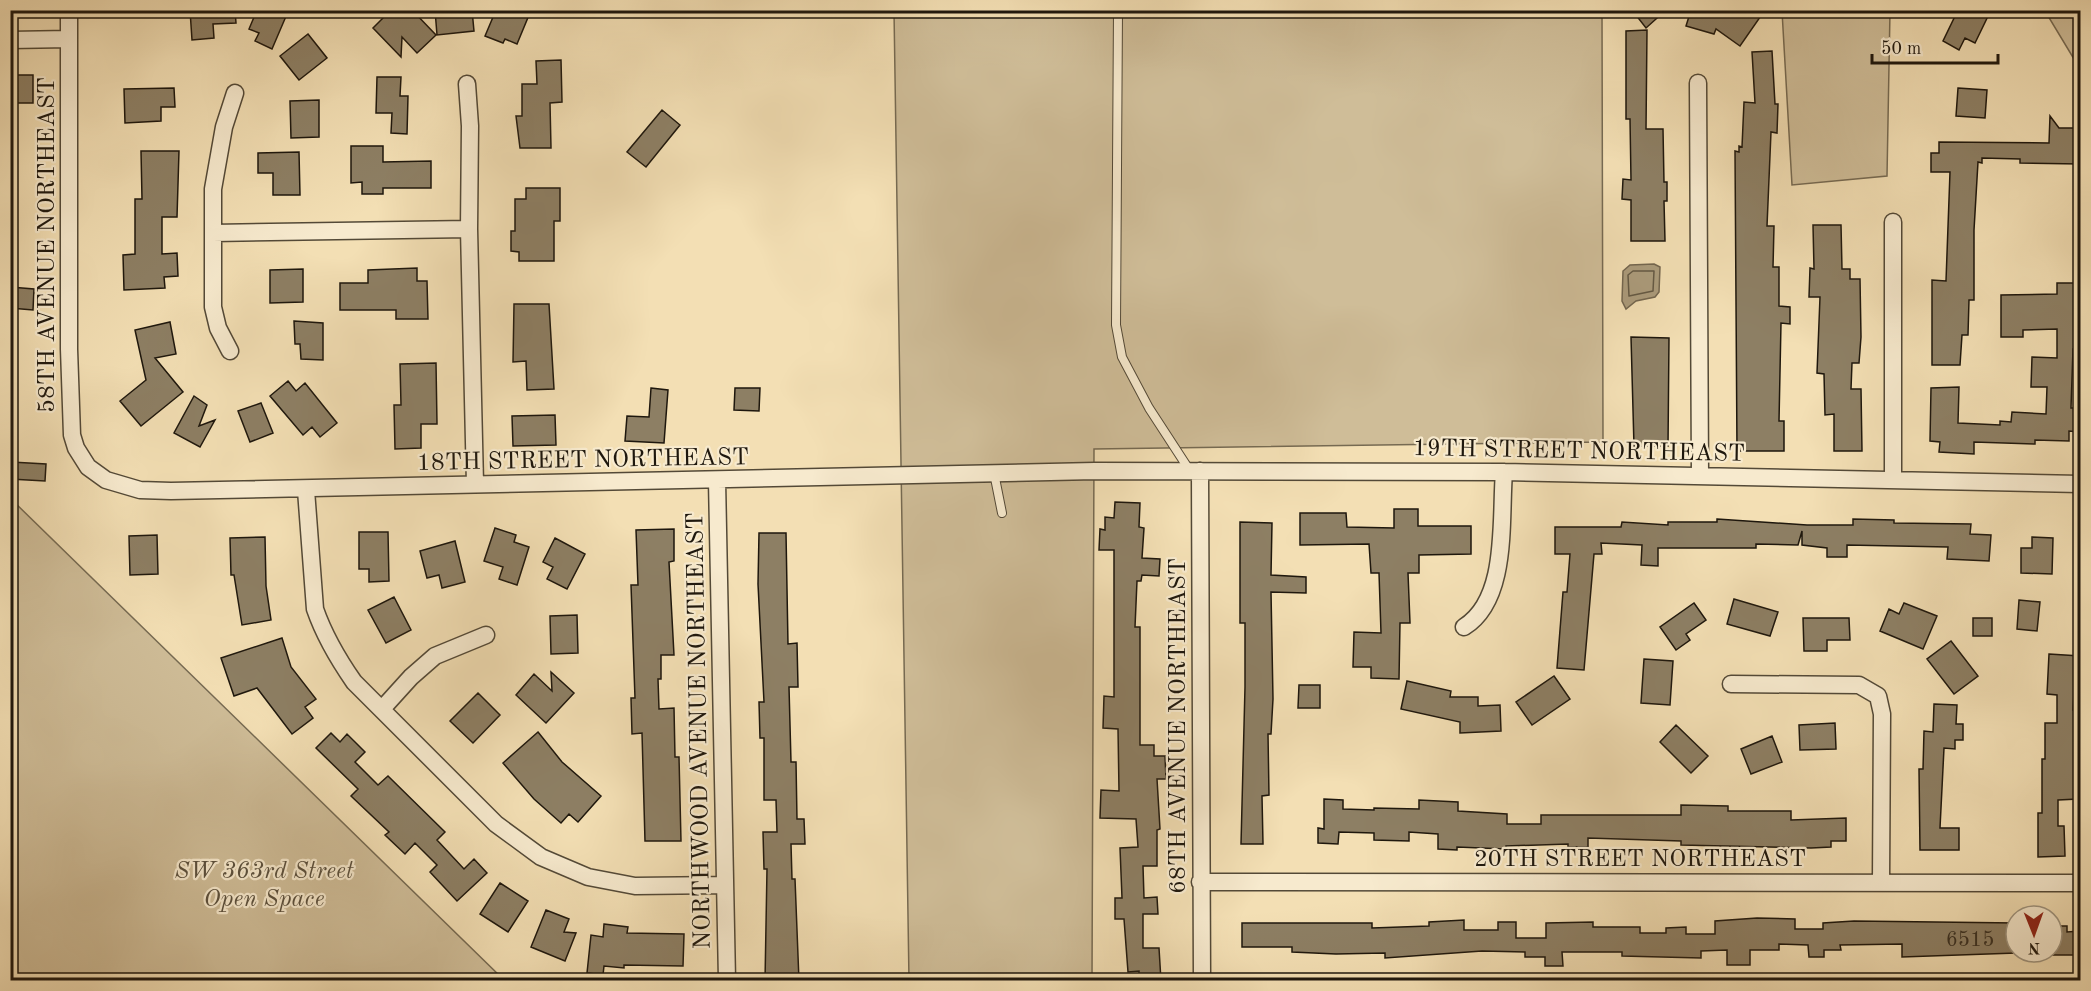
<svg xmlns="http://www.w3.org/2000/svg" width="2091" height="991" font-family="'Old Standard TT',serif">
<rect width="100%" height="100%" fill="#f3dfb4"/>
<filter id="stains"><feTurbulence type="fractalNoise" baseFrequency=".00333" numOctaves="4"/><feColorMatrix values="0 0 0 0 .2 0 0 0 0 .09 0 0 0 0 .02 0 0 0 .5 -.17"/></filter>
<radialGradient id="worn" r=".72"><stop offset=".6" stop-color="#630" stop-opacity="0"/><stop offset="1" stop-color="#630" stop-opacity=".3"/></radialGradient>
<!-- green -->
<path fill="#cfbd98" stroke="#766a52" stroke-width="1.5" d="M894 11H1602L1603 442 1094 449 1092 980H909Z
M1782 11H1890L1887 176 1792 185Z
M2045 11H2080V69Z
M10 498 504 980H11Z"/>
<!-- water -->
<path fill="#ab9b7b" stroke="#73664f" stroke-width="1.5" d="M1654 264 1660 267 1659 292 1655 297 1636 301 1626 309 1622 301 1623 271 1630 265Z"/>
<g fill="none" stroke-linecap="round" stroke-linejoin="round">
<!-- shore -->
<path stroke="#645944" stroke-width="1.5" d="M1633 271H1654L1653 291 1629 296 1628 275Z"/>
</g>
<!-- building -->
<path fill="#8d7f64" stroke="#1e170d" stroke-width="1.5" d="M190 10H235L236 23 213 24 214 38 192 40Z
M257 10H278L287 14 272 49 255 41 259 33 249 29Z
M391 10H412L436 35 417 53 402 37 401 57 373 28Z
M435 10H472L474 31 437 35Z
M496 10H520L529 15 517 44 505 39 503 43 485 36Z
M1632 10H1666L1646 28Z
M1691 10H1765L1740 46 1716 29 1714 34 1686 26Z
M1958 10H1991L1975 43 1965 38 1959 50 1943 41Z
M1647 30 1646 129H1663L1664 182H1667V201H1664L1665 241H1631V200L1622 199 1623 179 1631 180 1630 119H1626V31Z
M308 34 327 58 299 80 280 56Z
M1772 51 1775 104H1778L1777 133 1771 132 1767 226H1774L1773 267H1779V306L1790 307V324L1781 323 1779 421H1784V451H1737L1735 151 1739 152V146L1742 147 1744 102 1755 103 1752 52Z
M561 60 562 102 550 103 551 148H520L516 116H522V84H537L536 61Z
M10 75H33V103H10Z
M377 77H401L400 96H408L407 134 391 133 392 113H376Z
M174 88 175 107H161V121L125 123 124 89Z
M1958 88 1987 90 1985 118 1956 116Z
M319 100V137L291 138 290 101Z
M662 110 680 125 646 167 627 152Z
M2050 116 2059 128H2080V164L2020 163V159L1982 158V163L1978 162 1974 230V300H1969L1968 335H1962L1960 365H1932V280L1946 281 1950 172H1931V153H1939V142L2049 143Z
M351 146H383V162L431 161V188H383V194H362V182L351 183Z
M141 151H179L177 217H162V254L177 253 178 276 164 277 165 288 124 290 123 255 135 254V199H142Z
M299 152 300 195H273V173H258V153Z
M526 188H560V221H554V261H519V252L511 251V231H515V199H526Z
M1813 225H1841L1842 269H1850V279H1860L1861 337 1859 363H1852L1851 389H1861L1862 451H1834V414L1825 415 1824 374 1817 373 1820 297H1809L1810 268 1814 269Z
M417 268V281H427L428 319H396V310H340V283H368V270Z
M303 269V302L270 303V270Z
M2057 283H2080V349H2073L2071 408H2080V432L2069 431V441L2035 440V444L1974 442V454L1939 452 1940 442 1930 441 1931 388 1959 387 1958 423 2000 425V421L2011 422 2012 412 2046 414 2047 387H2031L2032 357 2057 358V329L2023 330V337H2001V295L2057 294Z
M10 287 34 289 33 310 10 308Z
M514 304H549L554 389 527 390 526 361 513 362Z
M294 321 323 323V360L301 359 300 344H295Z
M170 322 176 354 155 358 183 392 141 426 120 401 146 380 135 330Z
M1631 337 1669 338 1668 446H1634Z
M436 363 437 424H421V448L395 449 394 405H401L400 364Z
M288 381 296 391 305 383 337 423 320 437 312 427 303 435 270 396Z
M651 388 668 390 664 443 625 441 627 416 649 417Z
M735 388H760L759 411 734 410Z
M194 396 207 405 199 426 215 420 200 447 174 433Z
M261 403 273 433 250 442 238 411Z
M555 415 556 445 513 446 512 416Z
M11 462 46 464 45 481 10 479Z
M1115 502 1140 503 1139 527 1144 528 1142 558 1160 559 1159 576 1142 575 1141 581H1137L1135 627H1140V745H1154V756H1165L1166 779H1157L1160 829 1157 830V866H1143L1144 898 1157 897 1158 914H1143V948H1159L1161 981H1139V971L1128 972 1124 919H1115V898H1122L1120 848 1138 847 1136 819 1100 818 1101 790 1119 791 1118 729 1103 728 1104 696 1114 697V550H1099L1100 529 1105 530V517L1114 518Z
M1394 509H1418V526H1471V554L1419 555V573H1408L1410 623H1400L1399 679 1371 678V667H1353L1354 632 1381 633 1379 573H1371L1369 544 1300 545V513H1346L1347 527 1394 528Z
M1717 519 1807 525H1853V519L1894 520V523L1971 524 1970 534 1991 535 1989 561 1947 559 1948 547 1847 545V557H1827V548L1802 545V531L1798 545 1756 544V548H1658V566L1641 565 1642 545 1601 543 1602 554H1594L1584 670 1557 668 1563 592H1567L1570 554H1555V527H1621L1622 522 1668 525V522H1717Z
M1240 522 1272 523 1271 575 1306 577V593L1271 592 1273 699 1271 734H1268L1269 795 1262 796 1263 844H1241L1245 687V623H1240Z
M495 528 516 535 514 542 529 547 517 585 499 579 503 567 484 561Z
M674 529V561L669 562 674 655H661V679H658L659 709 674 708 675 757H679L681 841H645L642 733 632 734 631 698H635L631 585H638L636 530Z
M359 532H388L389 581 369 582V569H359Z
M759 533H786L788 644 797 643 798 687H789L791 762H796L797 819H804L805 844H791L792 879H795L799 981H765L767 869H764L763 832H777L776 800H764V738H760L759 702H764L758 584Z
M157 535 158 574 130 575 129 536Z
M265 537 266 586 271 620 242 625 234 575H231L230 538Z
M2032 537 2053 538 2052 574 2021 573V548H2032Z
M555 538 585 554 567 589 547 579 553 567 543 562Z
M455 541 465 582 442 588 439 575 427 578 420 551Z
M394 597 411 630 386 643 368 610Z
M1734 599 1778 612 1770 636 1727 624Z
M2019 600 2040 602 2037 631 2017 629Z
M1694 603 1706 620 1686 634 1690 640 1676 650 1660 627Z
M1904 603 1937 616 1923 649 1880 631 1889 609 1899 614Z
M577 615 578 653 551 654 550 616Z
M1803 618H1849L1850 640H1827V651H1804Z
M1973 618H1992V636H1973Z
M282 638 291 667 316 699 305 707 313 718 292 734 257 688 234 696 221 658Z
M1951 641 1978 676 1954 694 1927 659Z
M2049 654 2080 656V676L2075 675 2073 710H2080V778H2077L2078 799 2058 800V826H2064L2065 856 2038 857V813H2042V759H2045V723H2057V695L2047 694Z
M1644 659 1673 661 1670 705 1641 703Z
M551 672 574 693 546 723 516 695 534 674 552 691Z
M1554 676 1570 699 1532 725 1516 702Z
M1407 681 1451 691 1450 697H1478V706L1500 705 1501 731 1460 733V722L1401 709Z
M1299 685H1320V708H1298Z
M478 693 500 715 473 743 450 721Z
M1934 704 1957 705 1956 724H1963V740H1955V749L1944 748 1940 828H1959V850H1920L1919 769H1923L1924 731 1933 732Z
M1835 723 1836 749 1800 750 1799 725Z
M1676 725 1708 756 1691 773 1660 742Z
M538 732 562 762 601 796 578 822 569 814 561 823 534 799 503 763Z
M331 733 340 742 347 734 365 752 355 762 378 785 388 776 445 832 437 840 464 869 474 859 487 873 457 901 430 872 437 865 415 843 405 854 385 835 389 832 351 796 358 789 316 748Z
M1772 736 1782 762 1751 774 1741 749Z
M1324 799 1343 800V809L1374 810V808L1419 809V800L1458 802V811L1507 814V824H1541V815H1681V805L1728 806V811H1791V820L1846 818V841H1831V847L1811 848 1681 845V841L1588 838V847H1568V844L1506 846V849L1457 847V850L1438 849V834L1409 832V841L1374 840V833L1339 832 1338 844 1318 843V828L1324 829Z
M500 883 528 901 508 932 480 914Z
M546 910 569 919 564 932 576 933 565 961 531 947Z
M1757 918 1795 919V929H1823V923L1854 921 2016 923V953L1902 957V944L1840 945 1841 950H1824V957H1809L1808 945 1779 944V950H1750V965H1727V950L1701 951V958L1622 956V952H1562L1563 966H1545V957H1525V952L1482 951 1385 958V953L1336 954 1292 952V947H1242V923H1372V928L1429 926V922L1464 920V930H1498V922H1516V938H1546V923L1593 922V927H1640V933H1666V928L1686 927V934H1715V921Z
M604 924 628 927 627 933 684 934 683 966 624 965V968L604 966 603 975 587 973 591 935 603 937Z
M2052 926H2067V932L2080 931V955H2052Z"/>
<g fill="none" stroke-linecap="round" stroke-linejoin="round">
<!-- service casing -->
<g stroke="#534937" stroke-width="10">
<path id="service" d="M1118 10 1116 325 1122 357 1149 408 1190 471
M994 473 1002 513"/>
</g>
<!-- minor casing -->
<g stroke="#534937" stroke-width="19">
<path id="minor" d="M69 10V349L72 435 76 448 88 467 106 480 140 490 171 491 1095 471 1504 472 2080 484
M10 40 69 39
M1698 83 1700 476
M467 84 470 126 469 229 475 484
M1893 222V479
M213 233 469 229
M230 351 218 328 213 307V189L224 127 235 93
M1200 471 1202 980
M717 480 727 980
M306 490 315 609C324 635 338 659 354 682L496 824 541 857 588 877 635 886 724 885
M1464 627C1509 599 1500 519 1504 472
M1731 684 1859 685 1878 696 1882 714 1881 882
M382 709 411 677 435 656 486 635
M1200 882 2080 883"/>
</g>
<!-- service -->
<use href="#service" stroke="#f7eace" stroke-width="8"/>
<!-- minor -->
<use href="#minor" stroke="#f7eace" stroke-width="16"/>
</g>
<g text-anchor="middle" stroke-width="4.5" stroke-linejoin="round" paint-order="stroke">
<!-- number labels -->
<g font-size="21" fill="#3a3123">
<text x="1970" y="946">6515</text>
</g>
<!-- street labels -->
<g font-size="24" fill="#1e170d" stroke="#f7eace">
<text transform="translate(46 245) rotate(-90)" y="8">58TH AVENUE NORTHEAST</text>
<text transform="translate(1579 450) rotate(1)" y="8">19TH STREET NORTHEAST</text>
<text transform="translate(583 459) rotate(-1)" y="8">18TH STREET NORTHEAST</text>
<text transform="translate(1177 726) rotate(-90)" y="8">68TH AVENUE NORTHEAST</text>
<text transform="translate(698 731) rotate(-91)" y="8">NORTHWOOD AVENUE NORTHEAST</text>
<text x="1640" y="866">20TH STREET NORTHEAST</text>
</g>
<!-- park labels -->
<g font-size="24" font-style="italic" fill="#5c513e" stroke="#f7eace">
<text x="264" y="878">SW 363rd Street<tspan x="264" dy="28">Open Space</tspan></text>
</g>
</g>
<!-- margin -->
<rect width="2091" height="991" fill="none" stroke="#f3dfb4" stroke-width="36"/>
<rect x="12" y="12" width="2067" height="967" fill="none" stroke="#1e170d" stroke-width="3"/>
<rect x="18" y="18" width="2055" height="955" fill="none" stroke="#1e170d" stroke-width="1.5"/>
<!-- north arrow -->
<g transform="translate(2034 934) rotate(179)"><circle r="28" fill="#f7eace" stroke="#a09681" stroke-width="1.5"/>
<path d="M0-4.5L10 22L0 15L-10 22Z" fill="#8f2418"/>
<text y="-9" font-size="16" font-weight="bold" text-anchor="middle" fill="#1e170d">N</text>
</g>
<!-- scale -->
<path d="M1872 54v9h126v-9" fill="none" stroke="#1e170d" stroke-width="3"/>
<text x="1881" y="54" font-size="18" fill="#1e170d" stroke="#f7eace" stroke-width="4.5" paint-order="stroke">50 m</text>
<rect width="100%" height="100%" filter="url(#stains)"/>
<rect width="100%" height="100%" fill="url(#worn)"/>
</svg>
